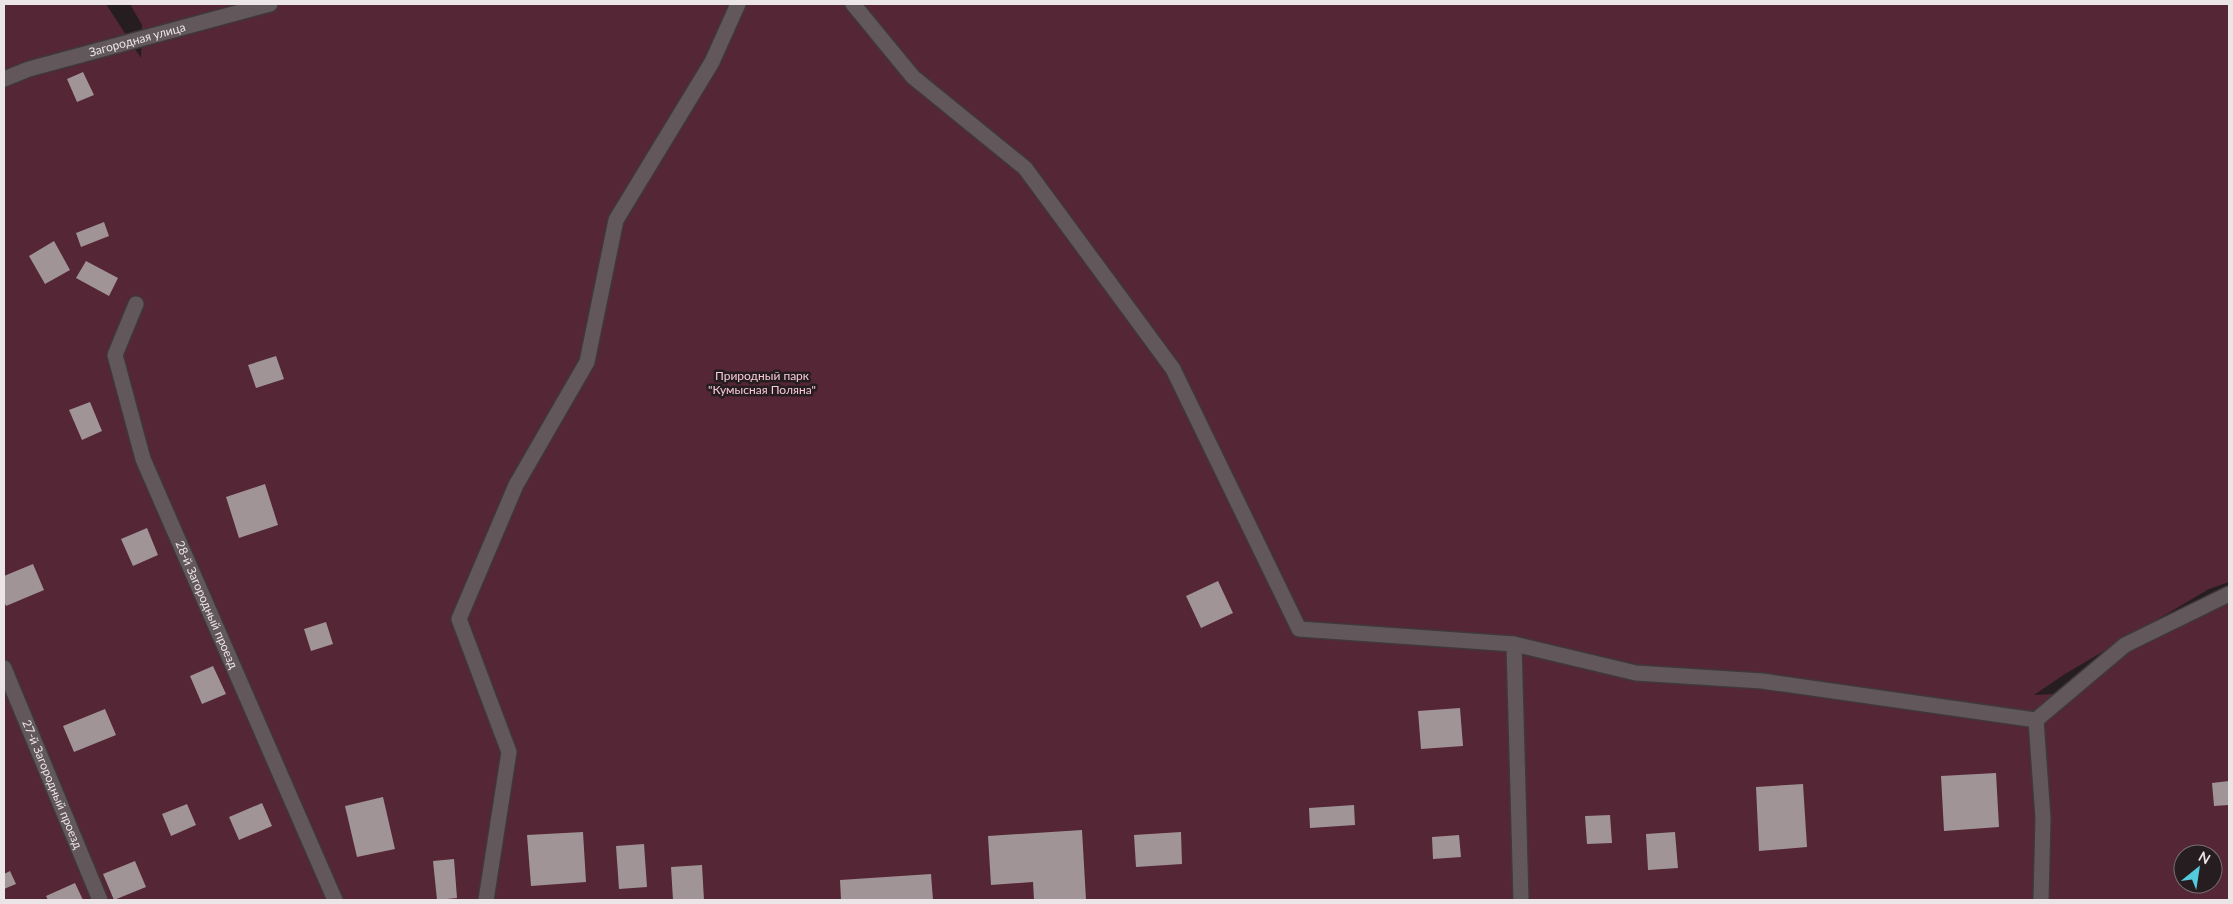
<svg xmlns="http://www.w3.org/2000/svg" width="2233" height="904" font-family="Lato,sans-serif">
<rect width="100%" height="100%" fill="#261d20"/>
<!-- green -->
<path fill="#542636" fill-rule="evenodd" d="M4 4H106L141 58 142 25 130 4H2229V582L2209 589 2065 674 2034 695 2053 694 2159 622 2229 597V900H4ZM2183 854H2213V884H2183Z"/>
<!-- building -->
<path fill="#a09497" d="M83 72 94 95 77 102 67 79Z
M104 222 109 236 81 247 76 233Z
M54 241 70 270 45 284 29 256Z
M86 261 118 278 109 296 76 278Z
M276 356 284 379 256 388 248 365Z
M90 402 102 431 82 440 69 410Z
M265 484 278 525 239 538 226 497Z
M147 528 158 555 133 566 121 539Z
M33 564 44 590 6 606 4 601V576Z
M1218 581 1233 613 1201 628 1186 596Z
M326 622 333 644 311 651 304 629Z
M213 666 226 694 202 704 190 676Z
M1460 708 1463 746 1421 749 1418 711Z
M105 709 116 735 74 752 63 726Z
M1996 773 1999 827 1944 831 1941 776Z
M2229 781V805L2214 806 2212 783Z
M1803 784 1807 847 1759 851 1756 787Z
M383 797 395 849 357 857 345 806Z
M262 803 272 826 239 840 229 817Z
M187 804 196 825 171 836 162 814Z
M1354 805 1355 825 1310 828 1309 808Z
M1610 815 1612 843 1587 844 1585 816Z
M1082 830 1086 900H1034L1033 882 991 885 988 836Z
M583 832 586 882 531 886 527 835Z
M1181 832 1182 864 1136 867 1134 835Z
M1675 832 1678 868 1648 870 1646 834Z
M1459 835 1461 857 1433 859 1432 837Z
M644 844 647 887 619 889 616 846Z
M454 859 457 898 437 900 433 861Z
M135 861 146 887 114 900 103 874Z
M702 865 704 900H673L671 867Z
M10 871 16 884 4 889V874Z
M931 874 933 900H841L840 880Z
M75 883 83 900H48L46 896Z"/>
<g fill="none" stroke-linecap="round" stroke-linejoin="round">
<!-- service casing -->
<g stroke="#40383a" stroke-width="18">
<g id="service">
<path d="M853 4 913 77 1025 168 1173 369 1299 629 1514 644 1521 900"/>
<path id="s1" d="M136 304 115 355 143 459 335 900"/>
<path d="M1514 644 1636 673 1762 681 2036 720 2125 645 2229 594"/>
<path id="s2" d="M4 668 100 900"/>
</g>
</g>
<!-- minor casing -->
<g stroke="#40383a" stroke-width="18">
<g id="minor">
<path id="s3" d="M4 79 29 69 270 4"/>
<path d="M2036 720 2043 818 2041 900"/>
<path d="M486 900 509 752 459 619 516 485 587 362 616 220 712 62 738 4"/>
</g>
</g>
<!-- service -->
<use href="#service" stroke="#62575a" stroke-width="15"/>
<!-- minor -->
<use href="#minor" stroke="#62575a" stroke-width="15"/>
</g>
<g text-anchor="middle" stroke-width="5" stroke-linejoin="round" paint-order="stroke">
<!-- street labels -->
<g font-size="12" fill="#ece5e7" stroke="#261d20">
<text dy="4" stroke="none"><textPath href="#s3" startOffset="139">Загородная улица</textPath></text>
<text dy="4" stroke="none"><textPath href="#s1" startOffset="322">28-й Загородный проезд</textPath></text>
<text dy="4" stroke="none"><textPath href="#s2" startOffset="126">27-й Загородный проезд</textPath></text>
</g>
<!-- park labels -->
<g font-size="12" fill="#f9c9d6" stroke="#261d20">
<text x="762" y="380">Природный парк<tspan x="762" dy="14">"Кумысная Поляна"</tspan></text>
</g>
</g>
<!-- border -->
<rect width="2233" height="904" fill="none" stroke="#ece5e7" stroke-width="10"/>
<!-- north arrow -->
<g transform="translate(2198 869) rotate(30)"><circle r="24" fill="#261d20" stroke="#756d70"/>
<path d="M0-4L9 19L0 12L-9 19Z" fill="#54cadd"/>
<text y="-8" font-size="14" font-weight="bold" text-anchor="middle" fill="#ece5e7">N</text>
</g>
</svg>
